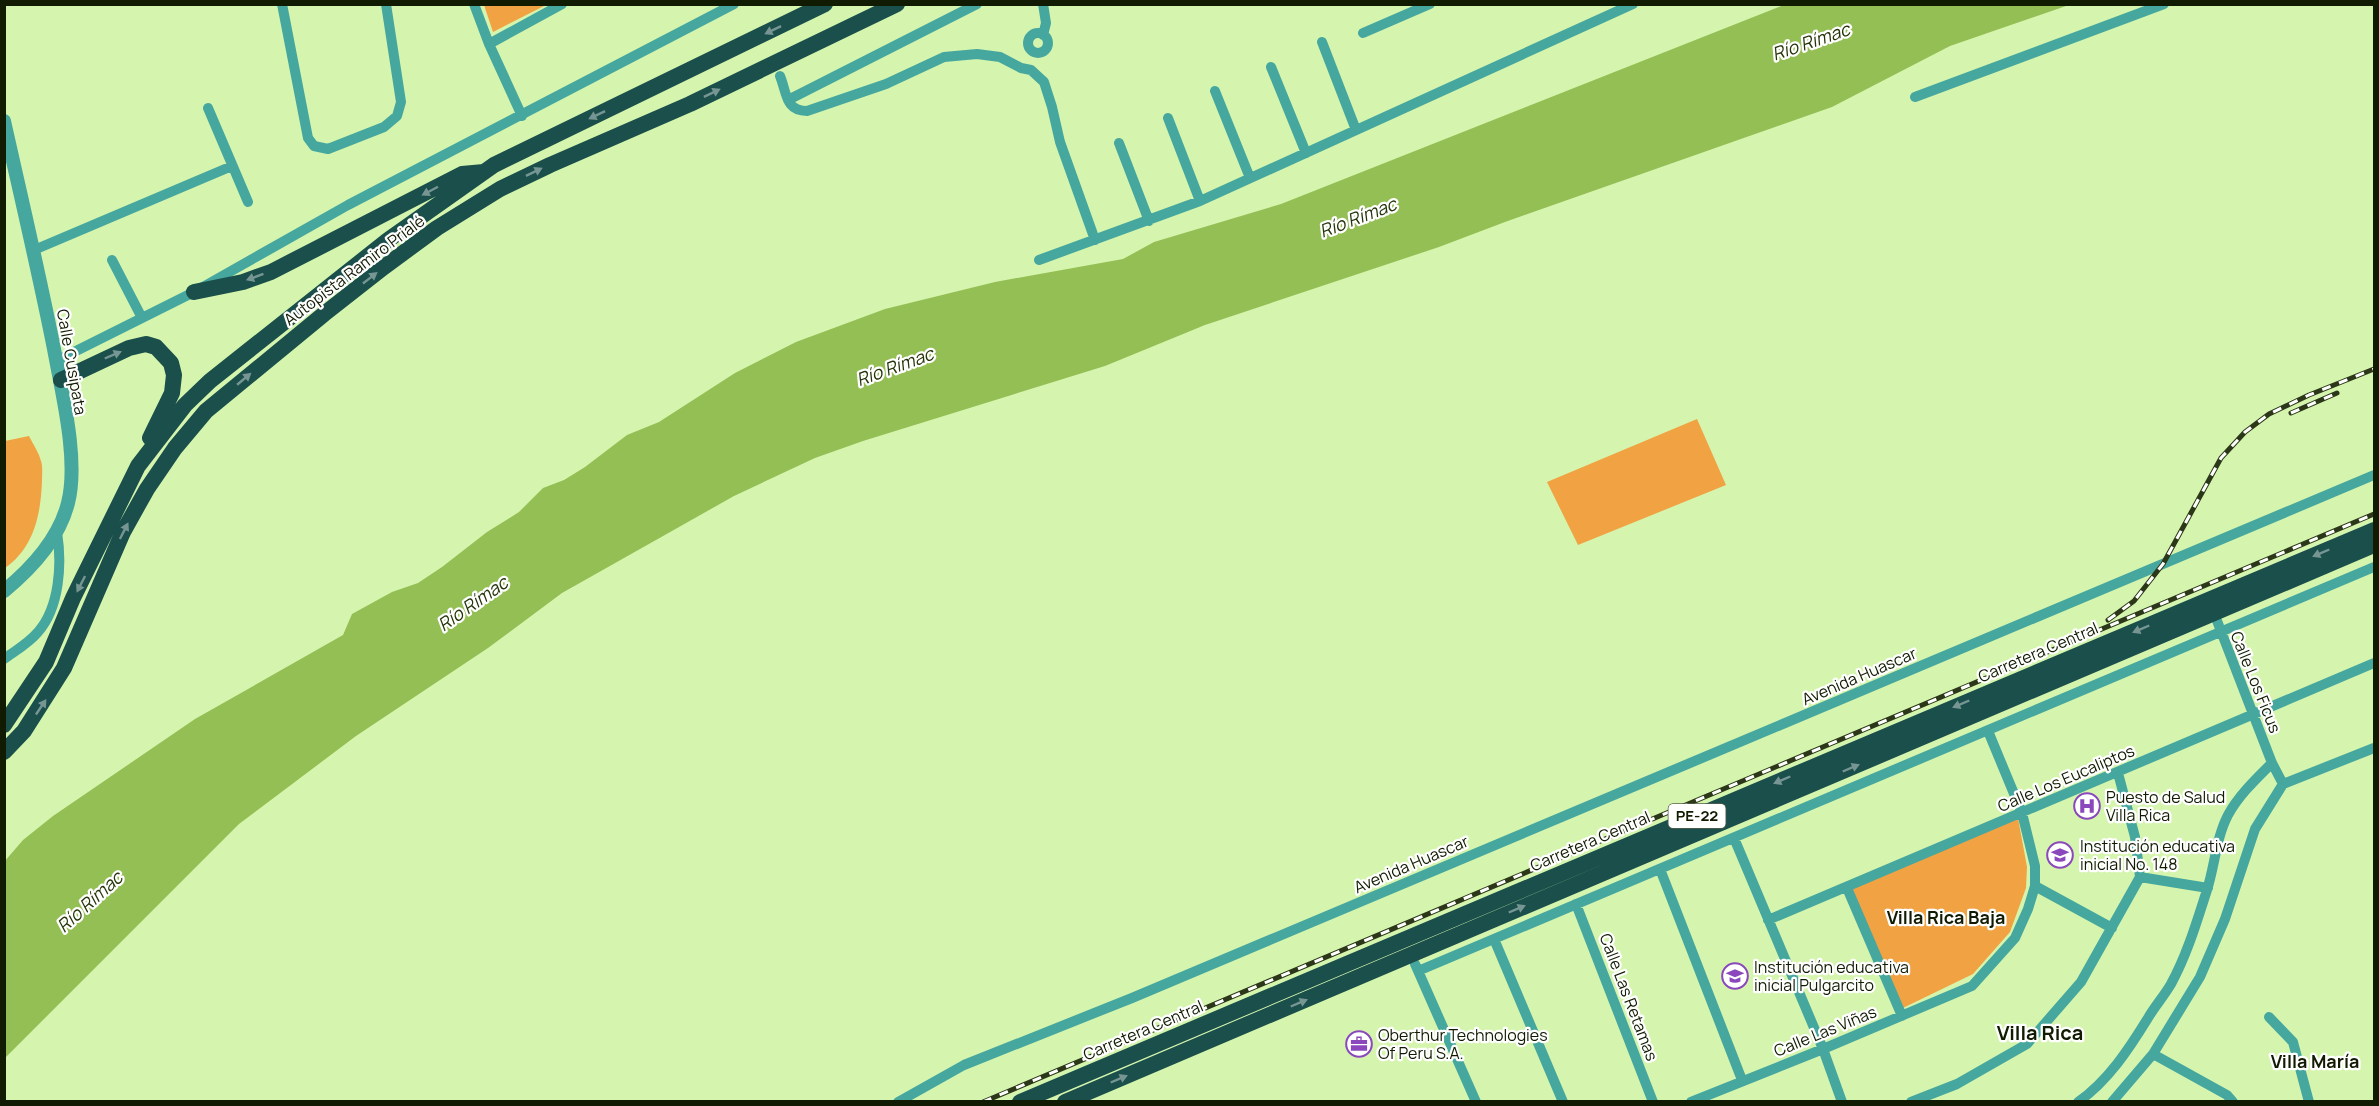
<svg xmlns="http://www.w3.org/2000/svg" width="2379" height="1106" font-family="Manrope,sans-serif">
<rect width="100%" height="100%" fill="#d5f5ae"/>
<!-- green -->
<path fill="#f1a243" d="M484 5V4L546 5 493 32Z
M1697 419 1726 485 1578 545 1547 482Z
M29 436C33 444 39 453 41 461 43 467 42 474 42 480 41 514 34 548 5 568V441Z
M2018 818 2027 867 2026 888 2010 932 1973 974 1903 1008 1852 889Z"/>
<!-- water -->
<path fill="#94bf55" d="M1784 5H2069L1950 46 1832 107 1505 222 1439 247 1205 325 1105 366 863 441 815 458 734 496 562 593 488 648 356 736 239 824 5 1058 4 862 23 840 53 816 195 719 343 635 352 614 392 592 418 583 442 567 487 532 519 512 543 488 564 480 585 467 627 435 659 422 735 373 796 342 885 309 995 282 1123 259 1154 242 1281 204Z"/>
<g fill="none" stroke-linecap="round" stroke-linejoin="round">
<!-- minor -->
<path stroke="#46a79f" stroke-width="10" d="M282 4 308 138 314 146 328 149 384 127 397 116 401 102 386 4
M474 4 489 44 522 116
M1043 4 1046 23 1043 35
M1363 33 1430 4
M1028 43a10 10 0 1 1 20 0a10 10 0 1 1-20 0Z
M1322 42 1356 130
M489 44 562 4
M1271 67 1306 153
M780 76C787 93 785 111 807 111L886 84 944 57 977 54 1000 57 1021 68 1031 70 1044 82 1052 107 1060 142 1095 240
M1215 91 1250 178
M1915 97 2164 4
M788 100 977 4
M208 108 248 202
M1168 118 1200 201
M1119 143 1149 221
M34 250 232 166
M112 260 142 318
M1039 260 1200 201 1633 4
M56 361 194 292 348 205 734 4
M2214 613 2272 763 2283 784
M4 659C15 651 29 643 38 632 60 607 62 563 57 532
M1734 838 1823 1049 1842 1102
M1660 869 1742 1080
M2140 877 2208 888
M2035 886 2112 928
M1847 888 1902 1016
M1576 904 1653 1102
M1768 920 2374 663
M1494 939 1563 1102
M1415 964 1476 1102
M1418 971 2374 567
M2269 1017 2293 1042 2309 1102
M2153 1054 2227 1095 2233 1102
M898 1102 964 1065 1132 998 2374 475
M1691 1102 1823 1049 1972 986 2015 938 2028 909 2035 886V866L2022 813 1988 731
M1911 1102 1957 1084 2027 1044 2081 982 2140 877 2135 837 2118 773
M2078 1102C2108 1081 2129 1049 2148 1018 2155 1006 2164 996 2171 984 2187 955 2197 921 2207 890 2215 865 2216 838 2228 815 2239 795 2256 779 2272 763
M2112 1102 2153 1054 2200 977 2225 919 2255 829 2283 784 2374 748"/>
<!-- tertiary -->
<path stroke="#46a79f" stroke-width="14" d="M4 121C21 197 39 273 54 349 62 393 79 460 68 503 59 539 32 568 4 591"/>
<!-- trunk -->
<path stroke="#1a4f4b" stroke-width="16" d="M194 292 243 282 271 272 462 174 484 172
M61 380 129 348 146 344 156 347 171 363 174 375 172 393 150 438
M4 725 46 662 73 598 138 466 185 405 210 381 388 240 494 165 825 4
M4 752 24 731 64 668 123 532 147 489 175 448 206 411 324 314 384 267 437 228 500 189 550 165 690 104 897 4
M1020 1102 2374 530
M1065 1102 2374 545"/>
<!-- rail casing -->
<g stroke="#2b3718" stroke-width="5">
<path id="rail" d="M2291 413 2337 393
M2108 620 2134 601 2163 564 2221 458 2245 432 2269 414 2309 395 2374 369
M983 1102 2374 514"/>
</g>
<!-- rail -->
<use href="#rail" stroke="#fff" stroke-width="3" stroke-dasharray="9" stroke-linecap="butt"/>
</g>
<!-- one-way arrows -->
<defs><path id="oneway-solid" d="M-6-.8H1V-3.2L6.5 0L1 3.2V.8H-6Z" transform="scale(1.5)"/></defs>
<g fill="#769593">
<use href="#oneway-solid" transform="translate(773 30) rotate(154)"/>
<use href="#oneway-solid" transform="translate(712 93) rotate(-26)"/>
<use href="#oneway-solid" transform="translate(597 115) rotate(154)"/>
<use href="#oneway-solid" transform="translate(534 172) rotate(-26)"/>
<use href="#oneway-solid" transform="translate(430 191) rotate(152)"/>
<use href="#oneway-solid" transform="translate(255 277) rotate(160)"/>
<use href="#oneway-solid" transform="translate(370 278) rotate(-38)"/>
<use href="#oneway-solid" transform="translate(113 355) rotate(-23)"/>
<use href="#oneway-solid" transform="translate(244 379) rotate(-40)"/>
<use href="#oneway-solid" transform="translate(124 531) rotate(-63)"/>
<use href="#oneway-solid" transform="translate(2321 553) rotate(157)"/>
<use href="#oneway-solid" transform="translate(81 584) rotate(117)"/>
<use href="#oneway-solid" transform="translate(2141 629) rotate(157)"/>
<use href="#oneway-solid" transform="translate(1961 704) rotate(157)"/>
<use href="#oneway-solid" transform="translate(41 707) rotate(-56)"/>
<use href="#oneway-solid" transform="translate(1851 768) rotate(-23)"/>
<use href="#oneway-solid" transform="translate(1782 780) rotate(157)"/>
<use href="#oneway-solid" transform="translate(1517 909) rotate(-23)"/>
<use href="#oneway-solid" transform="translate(1299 1003) rotate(-23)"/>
<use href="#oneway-solid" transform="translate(1119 1079) rotate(-23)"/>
</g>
<!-- icons -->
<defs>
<g id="hospital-ring" transform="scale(1.35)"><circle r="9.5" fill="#fff" stroke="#8a48bc" stroke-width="1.5"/><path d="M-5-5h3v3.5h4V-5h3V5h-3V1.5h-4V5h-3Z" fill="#8a48bc"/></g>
<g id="school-ring" transform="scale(1.35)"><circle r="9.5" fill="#fff" stroke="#8a48bc" stroke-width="1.5"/><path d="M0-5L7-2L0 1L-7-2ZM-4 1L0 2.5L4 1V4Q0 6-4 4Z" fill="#8a48bc"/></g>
<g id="office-ring" transform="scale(1.35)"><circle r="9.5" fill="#fff" stroke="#8a48bc" stroke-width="1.5"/><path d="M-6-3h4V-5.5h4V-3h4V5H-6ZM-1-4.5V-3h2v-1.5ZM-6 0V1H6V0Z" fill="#8a48bc"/></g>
</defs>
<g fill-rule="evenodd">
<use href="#hospital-ring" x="2087" y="806"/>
<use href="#school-ring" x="2060" y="855"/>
<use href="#school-ring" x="1735" y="976"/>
<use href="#office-ring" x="1359" y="1044"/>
</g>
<g text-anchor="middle" stroke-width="4.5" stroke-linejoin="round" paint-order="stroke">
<!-- shield labels -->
<rect fill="#fff" stroke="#585f4e" stroke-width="1.5" x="1668.5" y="804" width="57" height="24" rx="4.5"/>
<g font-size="15" font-weight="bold" fill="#111b02">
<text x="1697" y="821">PE-22</text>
</g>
<!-- street labels -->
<g font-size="16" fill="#111b02" stroke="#fff">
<text transform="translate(354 270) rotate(-37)" y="6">Autopista Ramiro Prialé</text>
<text transform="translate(72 362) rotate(80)" y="6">Calle Cusipata</text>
<text transform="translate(2038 652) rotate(-23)" y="6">Carretera Central</text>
<text transform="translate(1859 676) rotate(-23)" y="6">Avenida Huascar</text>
<text transform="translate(2256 682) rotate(68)" y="6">Calle Los Ficus</text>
<text transform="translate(2066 778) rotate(-23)" y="6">Calle Los Eucaliptos</text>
<text transform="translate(1590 841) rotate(-23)" y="6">Carretera Central</text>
<text transform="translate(1411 864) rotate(-23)" y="6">Avenida Huascar</text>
<text transform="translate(1629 997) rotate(69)" y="6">Calle Las Retamas</text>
<text transform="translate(1143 1030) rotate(-23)" y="6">Carretera Central</text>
<text transform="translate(1825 1031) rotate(-22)" y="6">Calle Las Viñas</text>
</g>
<!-- poi labels -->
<g font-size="16" fill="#111b02" stroke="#fff" text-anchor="start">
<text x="2106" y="803">Puesto de Salud<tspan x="2106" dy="18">Villa Rica</tspan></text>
<text x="2080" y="852">Institución educativa<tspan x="2080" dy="18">inicial No. 148</tspan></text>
<text x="1754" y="973">Institución educativa<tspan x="1754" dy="18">inicial Pulgarcito</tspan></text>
<text x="1378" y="1041">Oberthur Technologies<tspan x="1378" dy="18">Of Peru S.A.</tspan></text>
</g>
<!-- water labels -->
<g font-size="18" font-style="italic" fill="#253509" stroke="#fff">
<text transform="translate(1811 42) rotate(-19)" y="6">Río Rímac</text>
<text transform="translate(1358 218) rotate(-21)" y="6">Río Rímac</text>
<text transform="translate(895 367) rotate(-20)" y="6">Río Rímac</text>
<text transform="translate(473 604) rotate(-35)" y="6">Río Rímac</text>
<text transform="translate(90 902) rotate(-42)" y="6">Río Rímac</text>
</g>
<!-- neighbourhood labels -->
<g font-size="18" font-weight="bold" fill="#111b02" stroke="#fff">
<text x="1946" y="924">Villa Rica Baja</text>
<text x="2315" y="1068">Villa María</text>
</g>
<!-- quarter labels -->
<g font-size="20" font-weight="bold" fill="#111b02" stroke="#fff">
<text x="2040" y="1040">Villa Rica</text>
</g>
</g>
<!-- border -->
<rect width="2379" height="1106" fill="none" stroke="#111b02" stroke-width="12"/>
</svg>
